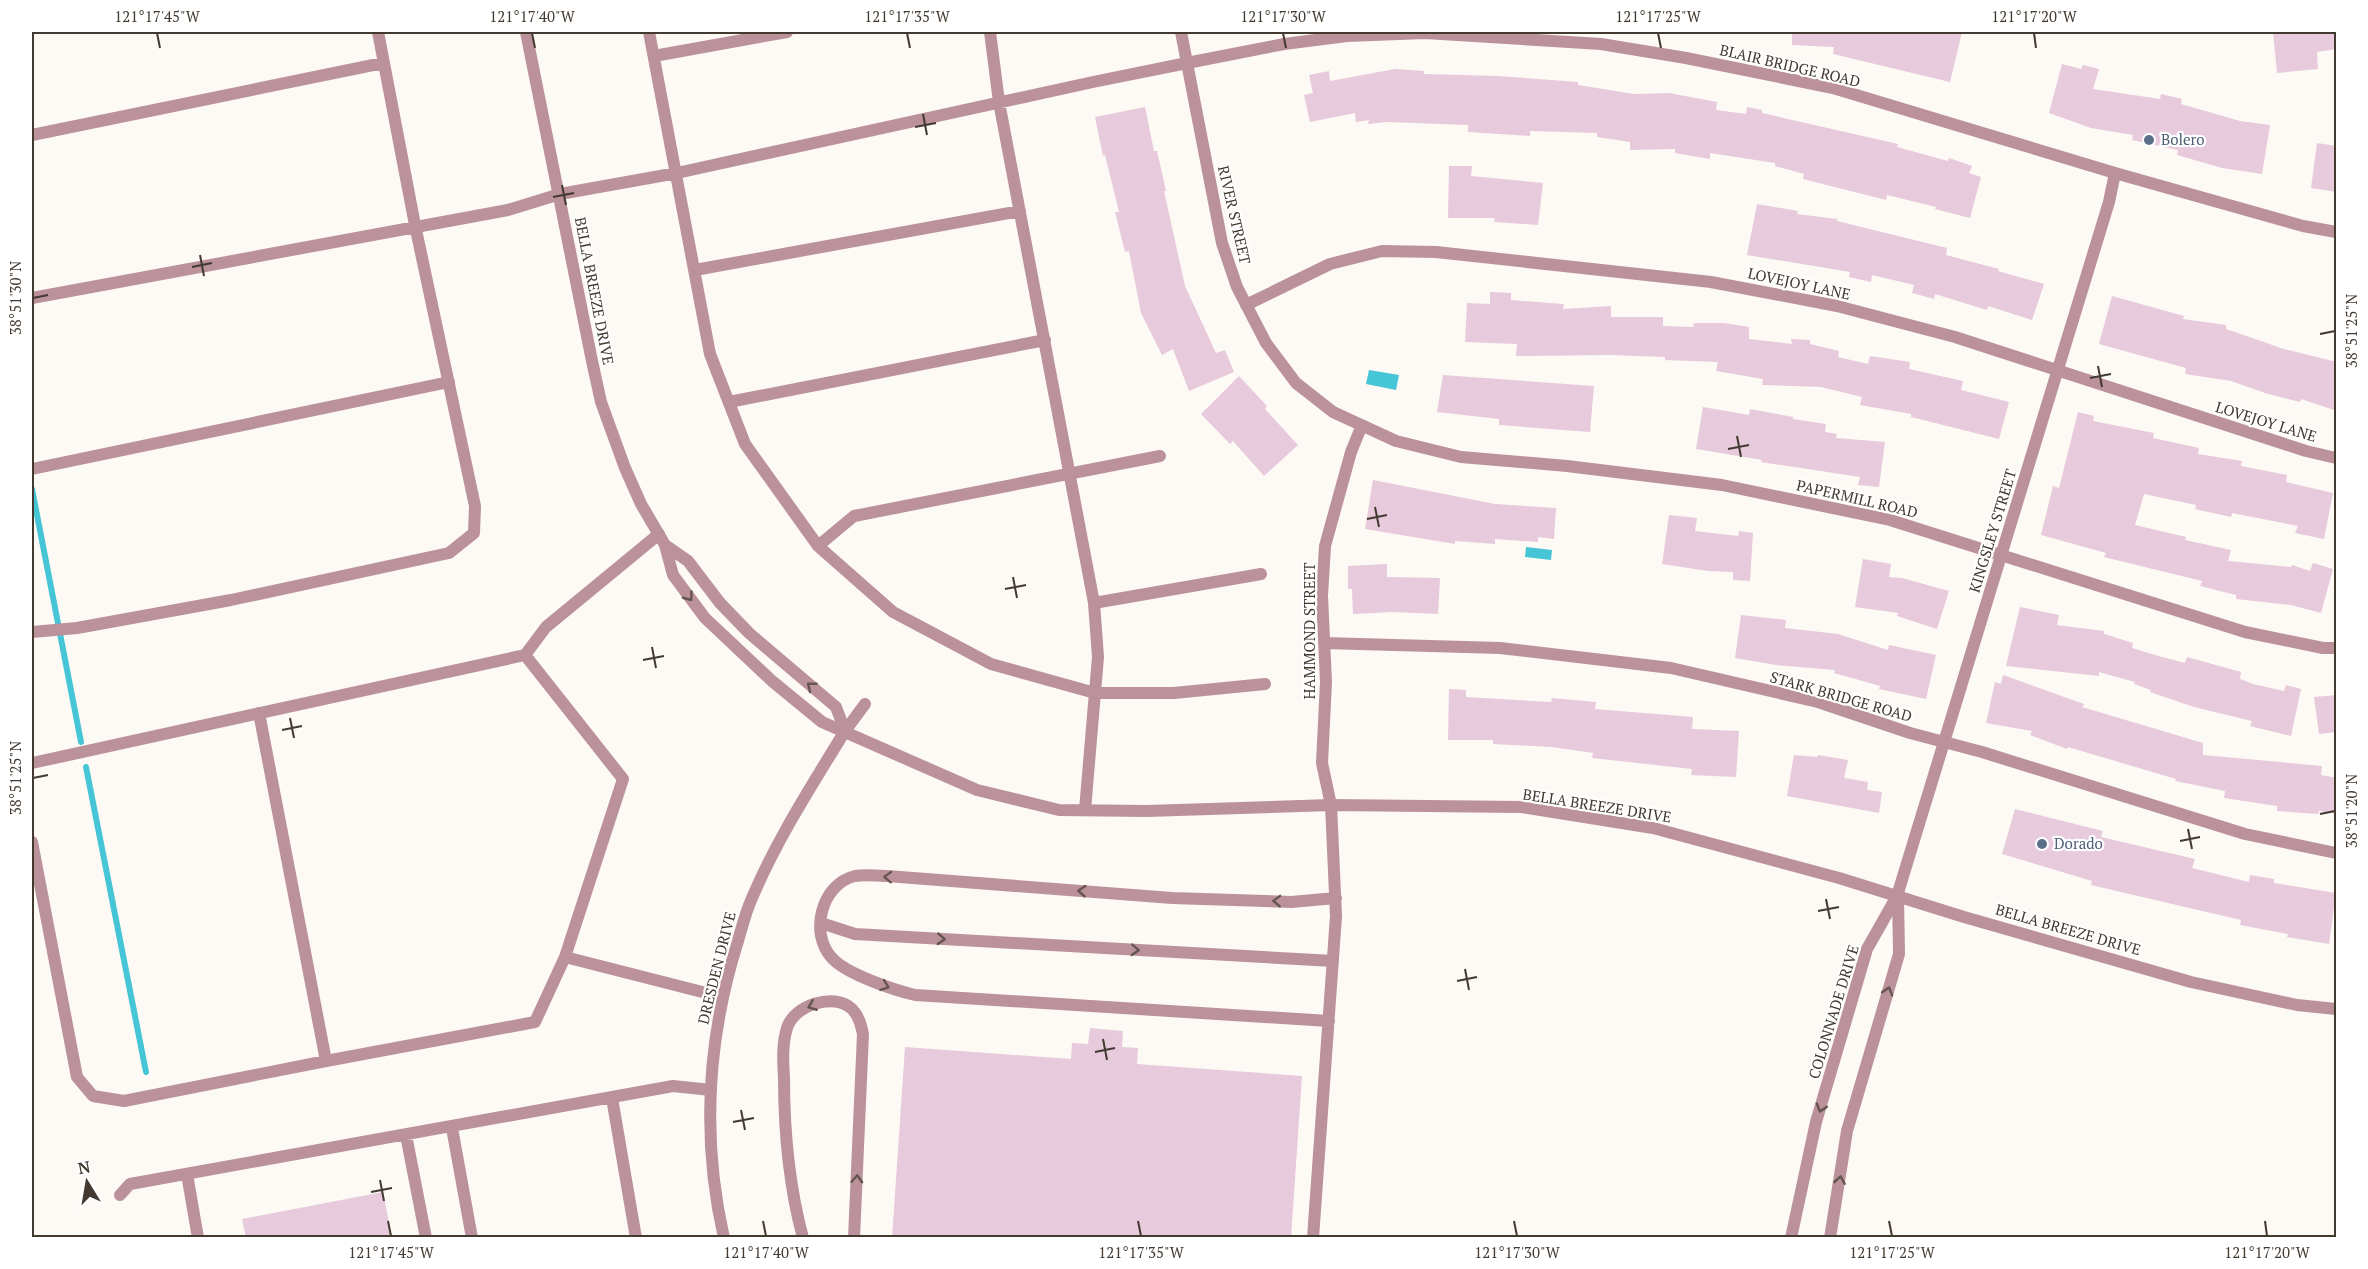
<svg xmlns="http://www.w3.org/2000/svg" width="2368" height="1269" font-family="'PT Serif',serif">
<rect width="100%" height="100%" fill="#fdf9f4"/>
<!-- water -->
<path fill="#46c5d6" d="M1369 370 1399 375 1396 390 1366 384Z
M1526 547 1552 550 1551 560 1525 557Z"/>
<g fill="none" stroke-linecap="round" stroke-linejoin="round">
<!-- stream -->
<path stroke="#46c5d6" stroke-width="6" d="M32 489 81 742
M86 767 146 1072"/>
</g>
<!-- building -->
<path fill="#e7cadb" d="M1792 32H1962L1950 82 1833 54 1834 47 1792 45Z
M2273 32H2337V49L2317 52 2318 69 2277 73Z
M2062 64 2081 69 2083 65 2099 69 2093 89 2160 99 2161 94 2182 99 2181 104 2240 121 2270 125 2262 174 2222 168 2177 155 2178 150 2132 140 2133 135 2091 128 2049 113Z
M1395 69 1424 71V74L1498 76 1578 82V85L1634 94 1669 93 1717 102 1716 110 1746 114 1747 107 1762 110V113L1898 144 1897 147 1948 161 1949 158 1972 166 1969 173 1981 177 1970 218 1935 209 1936 207 1887 195 1886 200 1803 179 1804 174 1775 166V163L1710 153V159L1675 153V149L1630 150V142L1597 137V133L1530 131V136L1468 132V125L1387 122 1368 124 1369 120 1356 122 1355 113 1310 122 1304 95 1313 93 1309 75 1329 71 1330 81Z
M1145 107 1154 151H1157L1166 191H1164L1185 286 1216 353 1225 350 1234 372 1189 391 1173 349 1162 355 1141 313 1129 251 1125 252 1115 212H1119L1105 155 1103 156 1095 117Z
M2317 143 2337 146V192L2311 188Z
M1449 166H1472L1471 176 1543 183 1538 225 1494 222 1495 218H1448Z
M1757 204 1798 211 1797 214 1837 219V221L1947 248 1946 255 1999 269 1998 271 2044 284 2032 320 1988 306 1987 310 1935 294 1934 299 1912 293 1914 285 1872 275 1871 282 1849 277 1850 272 1747 255Z
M1490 292 1511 293V300L1564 304 1563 309 1611 306V317H1663V326L1693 327 1694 323H1724L1749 327V339L1792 344 1791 339 1810 340V344L1839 351 1838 357 1868 364 1870 356 1910 362 1909 369 1963 381 1961 390 2009 402 1999 439 1911 417V414L1860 405 1862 397 1821 387 1762 385 1763 379 1716 371 1718 362 1665 360V357L1610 355 1516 356 1517 344 1465 342 1467 303 1490 304Z
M2112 296 2184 316 2183 319 2226 325V329L2284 349 2337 362V411L2301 399 2300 402 2265 393 2231 381 2185 374 2186 368 2099 344Z
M1443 375 1594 386 1590 432 1499 425V419L1437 412Z
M1239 376 1267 406 1265 409 1298 445 1264 476 1233 441 1230 444 1201 414Z
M1703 407 1749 415 1750 409 1793 417V419L1826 424 1825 432 1837 434 1836 438 1885 442 1879 487 1858 485 1860 477 1761 462 1762 460 1696 449Z
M2078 412 2094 416 2093 421 2154 433 2153 438 2199 448 2198 454 2242 461 2241 466 2287 475 2286 482 2333 493 2324 539 2295 533 2298 526 2232 513 2231 517 2195 509 2196 505 2144 494 2135 525 2186 537 2185 540 2231 550 2228 561 2291 567 2292 565 2310 571 2313 563 2333 569 2321 613 2291 605 2236 599V595L2200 586 2202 581 2104 557 2106 553 2041 535 2053 486 2059 488Z
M1373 480 1495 504 1556 508 1554 539 1538 537V542L1495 539V544L1455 541V544L1365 529Z
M1669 515 1697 518 1695 531 1738 536 1739 531 1753 533 1750 581 1733 580V572L1708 571 1662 564Z
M1863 559 1891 564 1889 577 1902 578 1949 591 1937 629 1897 616 1898 613 1855 607Z
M1387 564V577L1440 578 1438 614 1392 612 1353 614 1352 589H1348V566Z
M2020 607 2059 615 2057 625 2104 631V634L2133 643 2132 648 2162 657 2185 663 2187 657 2241 672 2240 679 2253 684 2284 691 2286 685 2301 689 2291 736 2250 726 2252 721 2194 707 2150 692 2151 690 2134 684 2135 682 2099 672V676L2006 666Z
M1741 615 1786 620 1785 628 1838 634 1888 650 1889 645 1936 655 1926 699 1879 689 1880 686 1834 673 1835 670 1776 665 1735 658Z
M2003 675 2084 704 2082 707 2203 743V755L2322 766 2321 775 2337 778V814L2319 811 2318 814 2277 811V806L2224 798 2225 791 2175 781 2176 779 2068 747 2067 749 2030 735 2032 731 1986 723 1995 682 2001 684Z
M1449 689 1466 690V697L1551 702 1552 698 1596 702 1595 709 1693 717 1692 729 1739 731 1736 777 1691 775 1692 769 1592 758 1593 753 1552 747 1493 744V740H1448Z
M2337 695V732L2319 734 2314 697Z
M1794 755 1817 757 1818 755 1848 760 1844 778 1868 782 1867 790 1882 792 1879 813 1787 796Z
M2015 809 2103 831 2101 837 2195 859 2192 868 2249 882 2250 875 2274 879V883L2336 893 2329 944 2287 937 2288 934 2240 925 2241 920 2091 885 2092 881 2002 854Z
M1090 1028 1123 1031 1122 1047 1138 1048 1137 1064 1302 1076 1291 1238H892L905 1047 1071 1059 1072 1043 1088 1044Z
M383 1192 392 1238H246L242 1219Z"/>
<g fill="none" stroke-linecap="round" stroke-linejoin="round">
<!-- service -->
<path stroke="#bb929c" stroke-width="12" d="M649 32 710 354 745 444 818 546 893 612 991 664 1095 693H1174L1265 684
M990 32 999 102 1094 603 1098 657 1085 810
M654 56 787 32
M32 135 383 63
M695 270 1020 211
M32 298 508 210 560 194 677 173 1093 82 1187 63
M729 402 1045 340
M32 469 449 382
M818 546 854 516 1160 456
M1094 603 1261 574
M32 632 77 628 231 600 449 553 474 533 475 506 415 225 378 32
M845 731 865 704
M821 923 855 934 1333 961
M1329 1021 915 995C894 990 846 974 832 958 809 934 821 884 855 876 865 874 877 876 887 876L1172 898 1291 902 1336 898
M612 1098 636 1238
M452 1128 472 1238
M406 1135 426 1238
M187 1174 198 1238
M120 1195 130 1184 673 1086 711 1090
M803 1238C789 1186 784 1131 784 1078 783 1061 782 1044 787 1028 794 1005 834 992 852 1009 859 1016 861 1025 863 1034L854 1238
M1313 1238 1336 916 1331 805"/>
<!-- minor -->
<path stroke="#bb929c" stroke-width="12" d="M1181 32 1222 243 1237 287 1266 343 1296 383 1333 412 1396 441 1461 457 1567 466 1722 485 1890 520 2245 632 2323 648H2336
M1187 63 1284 44 1347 36 1425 33 1601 44 1686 58 1833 88 2115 173 2303 226 2336 232
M1246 305 1330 264 1382 251 1436 252 1711 282 1837 306 1955 337 2306 451 2336 458
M1324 643 1500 648 1671 668 1818 702 1910 733 1982 752 2245 834 2336 853
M259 713 326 1061
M32 763 525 655 546 627 659 534
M1331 805 1322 763 1326 682 1322 596 1325 546 1351 452 1362 425
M32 842 77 1077 93 1096 124 1101 326 1061 535 1022 565 957 623 779 525 655
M1897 896 2109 202 2115 173
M565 957 722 997"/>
<!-- tertiary -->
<path stroke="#bb929c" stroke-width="12" d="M526 32 592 361 601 402 625 468 641 504 665 545 673 575 705 618 772 681 822 722 977 790 1059 810 1147 811 1331 805 1521 807 1653 828 1839 878 1964 917 2191 982 2297 1005 2336 1009
M665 545 688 561 720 603 749 633 836 707 845 731
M724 1238C701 1137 707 1039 738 941 742 927 746 911 752 898 777 839 812 785 845 731
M1791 1238 1816 1122 1867 949 1897 896
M1830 1238 1847 1131 1899 954 1898 897"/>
</g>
<!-- one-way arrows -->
<defs><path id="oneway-chevron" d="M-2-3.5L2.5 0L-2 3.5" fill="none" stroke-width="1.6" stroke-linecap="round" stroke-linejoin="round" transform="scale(1.5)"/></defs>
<g stroke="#665450">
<use href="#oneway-chevron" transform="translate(689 597) rotate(53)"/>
<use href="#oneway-chevron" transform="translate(811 686) rotate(-141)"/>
<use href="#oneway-chevron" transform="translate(888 877) rotate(-178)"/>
<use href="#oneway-chevron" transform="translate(1082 891) rotate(-176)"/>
<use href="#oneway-chevron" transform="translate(1277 901) rotate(-178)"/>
<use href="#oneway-chevron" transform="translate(941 939) rotate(3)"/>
<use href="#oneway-chevron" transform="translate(1135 950) rotate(3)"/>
<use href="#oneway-chevron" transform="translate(885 986) rotate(20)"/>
<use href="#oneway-chevron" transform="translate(1888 991) rotate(-73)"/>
<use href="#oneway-chevron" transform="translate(812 1006) rotate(158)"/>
<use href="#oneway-chevron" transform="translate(1821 1108) rotate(107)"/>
<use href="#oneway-chevron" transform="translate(857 1179) rotate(-87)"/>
<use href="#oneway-chevron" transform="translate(1840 1180) rotate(-81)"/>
</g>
<!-- ticks -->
<path fill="none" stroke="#423930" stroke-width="2" d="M157 33 160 48M532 33 535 48M907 33 910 48M1283 33 1286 48M1658 33 1661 48M2034 33 2036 48M923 114 927 135M915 127 936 123M562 185 566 205M553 197 574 193M200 255 204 276M192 267 212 263M33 298 48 295M2320 334 2335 331M2098 366 2102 387M2090 378 2111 374M1737 436 1741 457M1728 449 1749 445M1375 507 1379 527M1367 519 1387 515M1013 577 1017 598M1005 589 1026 585M652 647 656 668M643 660 664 656M290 718 294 738M282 730 302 726M33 778 48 775M2320 814 2335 811M2188 829 2192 849M2180 841 2200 837M1826 899 1830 919M1818 911 1839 907M1465 969 1469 990M1457 981 1477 977M1103 1039 1107 1060M1095 1052 1115 1048M741 1110 745 1130M733 1122 754 1118M380 1180 384 1201M371 1192 392 1188M388 1221 391 1236M763 1221 766 1236M1138 1221 1141 1236M1514 1221 1517 1236M1889 1221 1892 1236M2265 1221 2267 1236"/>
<!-- markers -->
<g fill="#5c6f8a" stroke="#fff" stroke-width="2">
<circle cx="2149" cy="140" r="6"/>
<circle cx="2042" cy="844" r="6"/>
</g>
<g text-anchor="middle" stroke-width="4.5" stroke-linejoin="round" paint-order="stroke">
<!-- street labels -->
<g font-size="15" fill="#423930" stroke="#fff">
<text transform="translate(1790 66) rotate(13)" y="5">BLAIR BRIDGE ROAD</text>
<text transform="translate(1234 215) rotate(77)" y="5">RIVER STREET</text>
<text transform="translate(1799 284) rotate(12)" y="5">LOVEJOY LANE</text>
<text transform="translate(594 291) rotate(79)" y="5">BELLA BREEZE DRIVE</text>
<text transform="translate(2266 422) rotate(17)" y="5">LOVEJOY LANE</text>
<text transform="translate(1857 499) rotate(13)" y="5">PAPERMILL ROAD</text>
<text transform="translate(1993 531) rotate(-73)" y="5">KINGSLEY STREET</text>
<text transform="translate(1310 631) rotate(-90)" y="5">HAMMOND STREET</text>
<text transform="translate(1841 697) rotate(16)" y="5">STARK BRIDGE ROAD</text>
<text transform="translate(1597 806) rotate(9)" y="5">BELLA BREEZE DRIVE</text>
<text transform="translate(2068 930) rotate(16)" y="5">BELLA BREEZE DRIVE</text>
<text transform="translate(717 968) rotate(-76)" y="5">DRESDEN DRIVE</text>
<text transform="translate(1834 1012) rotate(-73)" y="5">COLONNADE DRIVE</text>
</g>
<!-- service labels -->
<g font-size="15" fill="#4e5e75" stroke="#fff" text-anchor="start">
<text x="2161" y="145">Bolero</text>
<text x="2054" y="849">Dorado</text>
</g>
</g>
<!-- border -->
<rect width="2368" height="1269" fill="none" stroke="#ffffff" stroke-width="66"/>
<!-- north arrow -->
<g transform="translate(87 1182) rotate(349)" stroke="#ffffff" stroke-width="4.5" paint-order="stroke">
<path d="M0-4.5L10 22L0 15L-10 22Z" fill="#423930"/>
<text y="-9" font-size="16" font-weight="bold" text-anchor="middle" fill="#423930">N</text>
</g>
<rect x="33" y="33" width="2302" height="1203" fill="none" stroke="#423930" stroke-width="2"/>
<g font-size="15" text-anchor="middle" fill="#423930">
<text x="157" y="22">121°17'45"W</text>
<text x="532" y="22">121°17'40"W</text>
<text x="907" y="22">121°17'35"W</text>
<text x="1283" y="22">121°17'30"W</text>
<text x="1658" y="22">121°17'25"W</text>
<text x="2034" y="22">121°17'20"W</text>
<text transform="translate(16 298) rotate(-90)" y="5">38°51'30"N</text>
<text transform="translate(2352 331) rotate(-90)" y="5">38°51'25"N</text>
<text transform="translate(16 778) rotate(-90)" y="5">38°51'25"N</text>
<text transform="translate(2352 811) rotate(-90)" y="5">38°51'20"N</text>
<text x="391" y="1258">121°17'45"W</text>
<text x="766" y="1258">121°17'40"W</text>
<text x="1141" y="1258">121°17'35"W</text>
<text x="1517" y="1258">121°17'30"W</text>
<text x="1892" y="1258">121°17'25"W</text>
<text x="2267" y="1258">121°17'20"W</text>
</g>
</svg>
